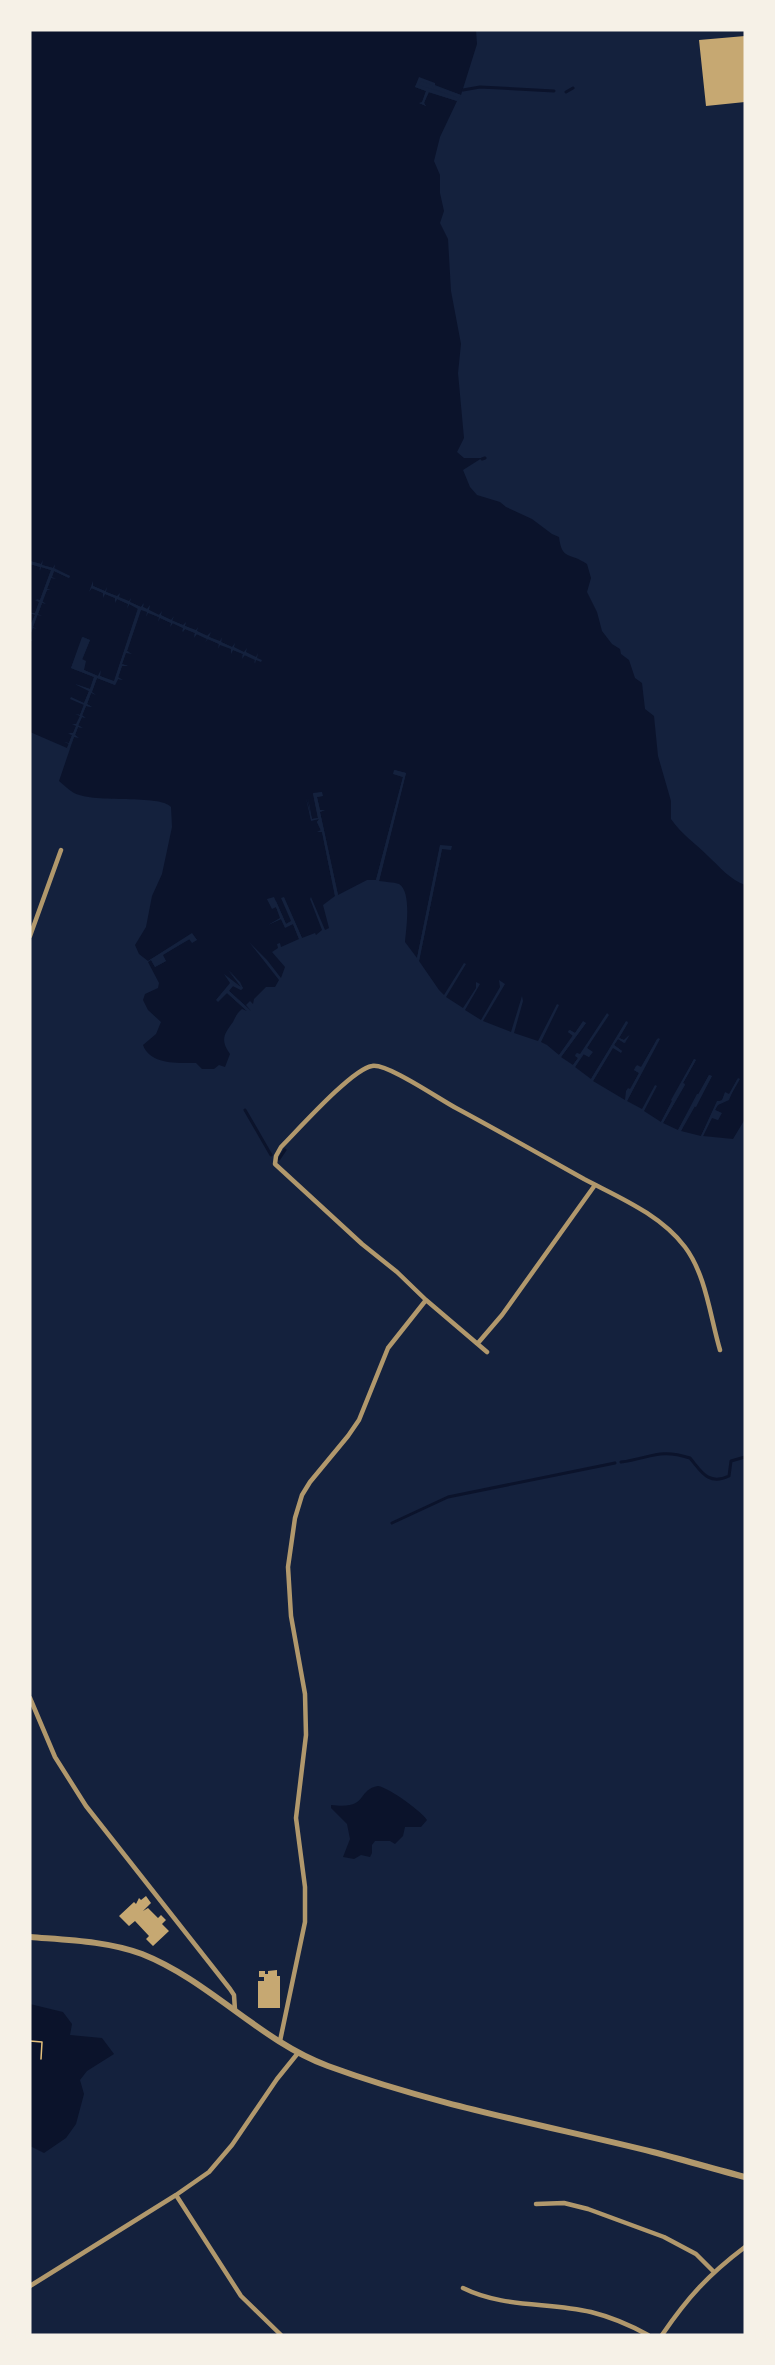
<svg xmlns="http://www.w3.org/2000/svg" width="775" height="2365" font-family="'Times New Roman',serif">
<rect width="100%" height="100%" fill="#14213d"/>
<!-- water -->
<path fill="#0b132b" d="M30 30H476L477 44 461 95 419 79 415 87 426 91 422 103H419L426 106 424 103 428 92 457 101 440 137 434 161 440 175V193L444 211 440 223 448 239 451 291 461 344 458 373 464 438 457 452 464 458H482L463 470 470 487 477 495 500 502 506 507 532 519 552 534 559 537C562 561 570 552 587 564L591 578 587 592 597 612 602 631 612 644 620 649 621 654 629 660 635 678 642 683 645 709 654 716 658 756 671 801V819C681 834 695 843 708 856 720 867 729 879 745 885V1119L733 1139 703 1136 712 1117 718 1120 721 1113 715 1110 718 1105 729 1100 738 1078 729 1095 725 1093 722 1100 717 1102 701 1136 681 1131 712 1076 709 1075 699 1094H697L678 1130 663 1123 685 1085 683 1083 696 1060 694 1059 661 1122 644 1111 657 1086 655 1085 642 1109 627 1101 659 1039H657L641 1068 636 1066 634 1070 639 1073 625 1100 593 1081 613 1047 621 1052 622 1051 614 1045 618 1039 625 1043 629 1035 624 1040 619 1038 628 1023 626 1022 591 1079 575 1067 584 1054 589 1057 592 1052 587 1048 607 1014 580 1055 577 1053 575 1055 578 1058 573 1065 561 1057 586 1023 583 1022 575 1033 569 1030 568 1032 573 1035 559 1055 547 1045 541 1042 559 1005 557 1004 538 1041 514 1033 523 1001 522 996 511 1032 483 1021 505 984 499 980 500 987 481 1020 465 1010 480 984 476 982V988L463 1008 446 997 466 964 464 963 444 995 439 990 419 961 442 849 452 846H440L417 958 405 942C406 929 412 892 399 884 393 882 385 882 379 881L406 773 395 770 394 774 403 777 376 880H367L338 895 320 812 325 810 320 811 317 797 322 796V792L313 794 318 818 312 819 308 798 311 820 319 819 317 822 321 831 318 832H322L335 896 323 905 329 928 325 930 311 897 310 899 322 930 316 935 315 933 302 938 284 898 282 899 292 921 286 924 276 901 267 899 272 908 276 907 281 918 268 925 281 919 285 927 293 924 299 939 281 947 280 943 277 944 278 948 272 952 285 967 281 978 267 960 249 942 279 980 275 987H266L254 999 253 1004 250 1001 246 1005 251 1011 228 990 233 986 241 990 243 988 240 982 228 970 241 987 224 974 231 983 216 1000 227 993 247 1011 242 1009C237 1013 236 1016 233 1022 224 1034 220 1040 230 1054L225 1067 219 1065 214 1069H202L196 1063C178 1063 150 1065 143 1045L156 1034 161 1022 148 1010 143 1000 145 994 158 988 159 983 148 962 151 960 155 967 166 961 162 955 190 939 197 940 192 934 148 961 139 954 135 945 146 927 152 896 162 874 172 827 171 807C160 794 96 804 74 793 69 790 64 785 59 781L74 737H77L75 735 78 727 82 728 78 726 82 717 85 718 82 716 86 706 92 707 87 704 97 678 115 685 118 679 122 680 118 678 122 666H128L122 664 126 652H129L127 651 141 609 171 623V626L172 623 183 628V632L185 629 195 633 194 636 196 634 219 644 218 646 220 644 232 649 231 653 233 650 243 654 242 657 244 655 255 660V664L256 658 221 642 222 640 220 642 209 637V634L208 636 160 615 161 613 159 615 143 607V604L141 607 93 586V583L89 592 91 588 103 593V596L105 594 115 598 116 601 117 599 128 604V607L129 604 138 608 114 682 100 676V672L98 676 84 670 82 660 90 640 83 637 71 668 94 677 90 689 75 684 89 691 84 703 70 698 84 704 80 715 77 714 80 716 73 734H69L72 735 67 748 30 732V641H32L30 635 47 590H50L47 589 54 571 69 578 70 576 54 568 55 565 53 568 42 565V562L41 564 30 561Z
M30 564 40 567V571L41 567 51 570 40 600H35L39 602 35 614 30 612 35 615 30 626Z
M378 1786C390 1788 422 1812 427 1820L421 1827H405L403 1836 395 1844 390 1841H375L372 1845V1853L370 1857 361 1855 354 1859 343 1857 350 1839 347 1824 331 1808V1805C369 1810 356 1790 378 1786Z
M30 2004 63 2012 72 2024 70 2035 102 2038 114 2054 87 2071 80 2080 84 2094 76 2124 66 2138 44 2153 30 2146Z"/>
<!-- pier -->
<path fill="#14213d" d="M419 77 435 83V86L461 95 459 98 434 89 432 85 421 81 419 85 459 98 457 101 429 92 424 103 426 106 419 103 422 102 426 91 415 87Z
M43 560 42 565 53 568 55 564 54 569 70 576 69 578 54 571 52 577 56 579 51 578 47 589 51 590H47L42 601 46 604 42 603 38 614 42 616 37 615 33 627 37 629 33 628 30 635V626L35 615 30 613H35L39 602 36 599 40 600 51 570 41 567 39 571 40 567 30 564V561L41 564Z
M93 581V586L105 591 107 587 106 592 117 596 120 593 119 597 129 601 131 598 130 602 141 607 144 603 143 607 147 609 150 605 149 610 159 615 162 611 161 615 171 620 174 616 172 621 183 625 186 622 185 626 196 630 198 627 197 631 207 636 211 632 209 637 220 641 222 637 221 642 232 647 235 643 234 647 244 652 247 648 246 652 256 657 258 653 257 658 262 660 261 662 256 660 254 664 255 659 245 655 242 659 243 654 233 650 231 654V649L220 645 218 649 219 644 208 639 205 642 207 639 197 634 194 638 195 633 185 629 182 632 183 628 173 623 170 627 171 623 160 618 158 622 159 617 148 613 146 617 147 612 141 610 127 651 132 654 126 653 122 664 128 666H122L118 677 123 680 118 679 115 685 97 678 92 692 96 695 91 693 87 704 92 707 86 706 82 715 86 718 82 717 78 725 83 728 78 727 75 735 79 738 74 737 69 749 67 748 69 744 64 742 69 743 72 735 68 733H73L76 726 72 724H76L80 716 75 714 80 715 84 705 70 699 71 697 84 703 89 691 75 684 90 689 94 677 71 668 82 637 90 640 82 659 86 661 84 670 98 676 101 670 100 676 114 681 138 609 129 604 127 609 128 604 117 599 115 603V598L105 594 103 598V593L92 588 89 592Z
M394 770 406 773 379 881 376 880 403 777 393 774Z
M322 792 323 796 317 797 320 810H325L320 812 338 895 335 896 322 832H317L321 830 317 822 319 819 311 821 306 798 312 819 318 818 313 793Z
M440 845 452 846 451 850 442 849 419 961 417 958Z
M274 897 286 924 291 921 281 898 284 897 302 938 299 939 293 924 285 928 281 919 268 925 280 918 276 907 272 909 267 899Z
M192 933 197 940 192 943 189 939 163 955 166 961 155 967 151 960 148 961Z
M229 969 243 988 241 990 233 986 229 991 251 1011H247L227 993 218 1002 216 1000 230 983 224 974 234 984 241 987Z
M607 1013 609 1015 587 1048 593 1052 589 1057 583 1054 575 1067 573 1065 578 1058 575 1056 577 1053 580 1054Z
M583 1021 586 1023 561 1057 559 1055 573 1036 568 1032 570 1030 575 1033Z
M626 1021 628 1022 619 1038 624 1040 630 1035 624 1043 618 1039 614 1045 622 1051 621 1053 613 1048 593 1081 591 1079Z
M658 1038 660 1039 627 1101 625 1100 626 1091 628 1088 630 1089 639 1073 634 1070 637 1065 641 1067Z
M694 1059 696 1060 683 1083 685 1084 663 1123 661 1122 672 1101 671 1100Z
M709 1075 712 1076 696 1107 693 1106 681 1131 678 1130Z
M738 1078 740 1079 728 1100 717 1105 715 1110 722 1113 718 1120 712 1118 703 1136H701L717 1101H722L725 1092 729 1094Z"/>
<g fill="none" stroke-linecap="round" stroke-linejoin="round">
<!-- stream -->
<path stroke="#0b132b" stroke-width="3" d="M463 90 480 87 554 91
M566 92 573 88
M482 459 485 458
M245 1110 271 1155
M279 1159 285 1150
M621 1462C651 1458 659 1448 690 1458 701 1471 708 1486 729 1476L731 1461 745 1457
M392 1523 448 1497 615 1463"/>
</g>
<!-- building -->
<path fill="#c6a872" d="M745 36V102L706 106 699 40Z
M146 1896 151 1903 143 1911 148 1908 158 1918 161 1915 166 1920 162 1924 169 1931 153 1946 146 1939 149 1936 135 1921 129 1926 119 1916 134 1902 136 1904 139 1898 141 1900Z
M277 1970V1976H280V2008H258V1981H264V1977H259V1971H265V1974H268V1971Z"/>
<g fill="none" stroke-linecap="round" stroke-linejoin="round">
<!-- path -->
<path stroke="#e5c07b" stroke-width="1.5" d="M30 2041 42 2042 41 2059"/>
<!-- minor -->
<path stroke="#b1986c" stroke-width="4.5" d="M30 936 61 850
M478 1343 502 1315 595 1185
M487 1352 426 1300 397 1272 362 1244 275 1164 276 1156 281 1147C298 1130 352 1069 372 1066 387 1063 439 1099 456 1108 499 1131 541 1155 584 1179 618 1197 660 1214 685 1247 706 1275 710 1316 720 1350
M30 1698 55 1757 86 1806 230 1989 234 1995 235 2010
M280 2041 305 1922V1887L296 1818 306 1735 305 1694 291 1616 288 1567 295 1518 302 1495 310 1482 348 1436 359 1420 388 1348 426 1300
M176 2195 241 2296 281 2335
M536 2204 564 2203 588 2209 664 2237 696 2254 713 2271
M30 2286 176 2195 209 2172 232 2145 277 2079 298 2053
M463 2288C503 2308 548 2302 591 2312 611 2317 630 2325 648 2335
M662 2335C688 2297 708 2275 745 2247"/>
<!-- tertiary -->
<path stroke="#b1986c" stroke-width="6" d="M30 1937C67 1940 107 1941 142 1954 210 1981 260 2041 328 2066 434 2105 544 2125 653 2152 684 2160 714 2169 745 2177"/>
</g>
<!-- border -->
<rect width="775" height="2365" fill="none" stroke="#f6f1e7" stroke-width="63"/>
</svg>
